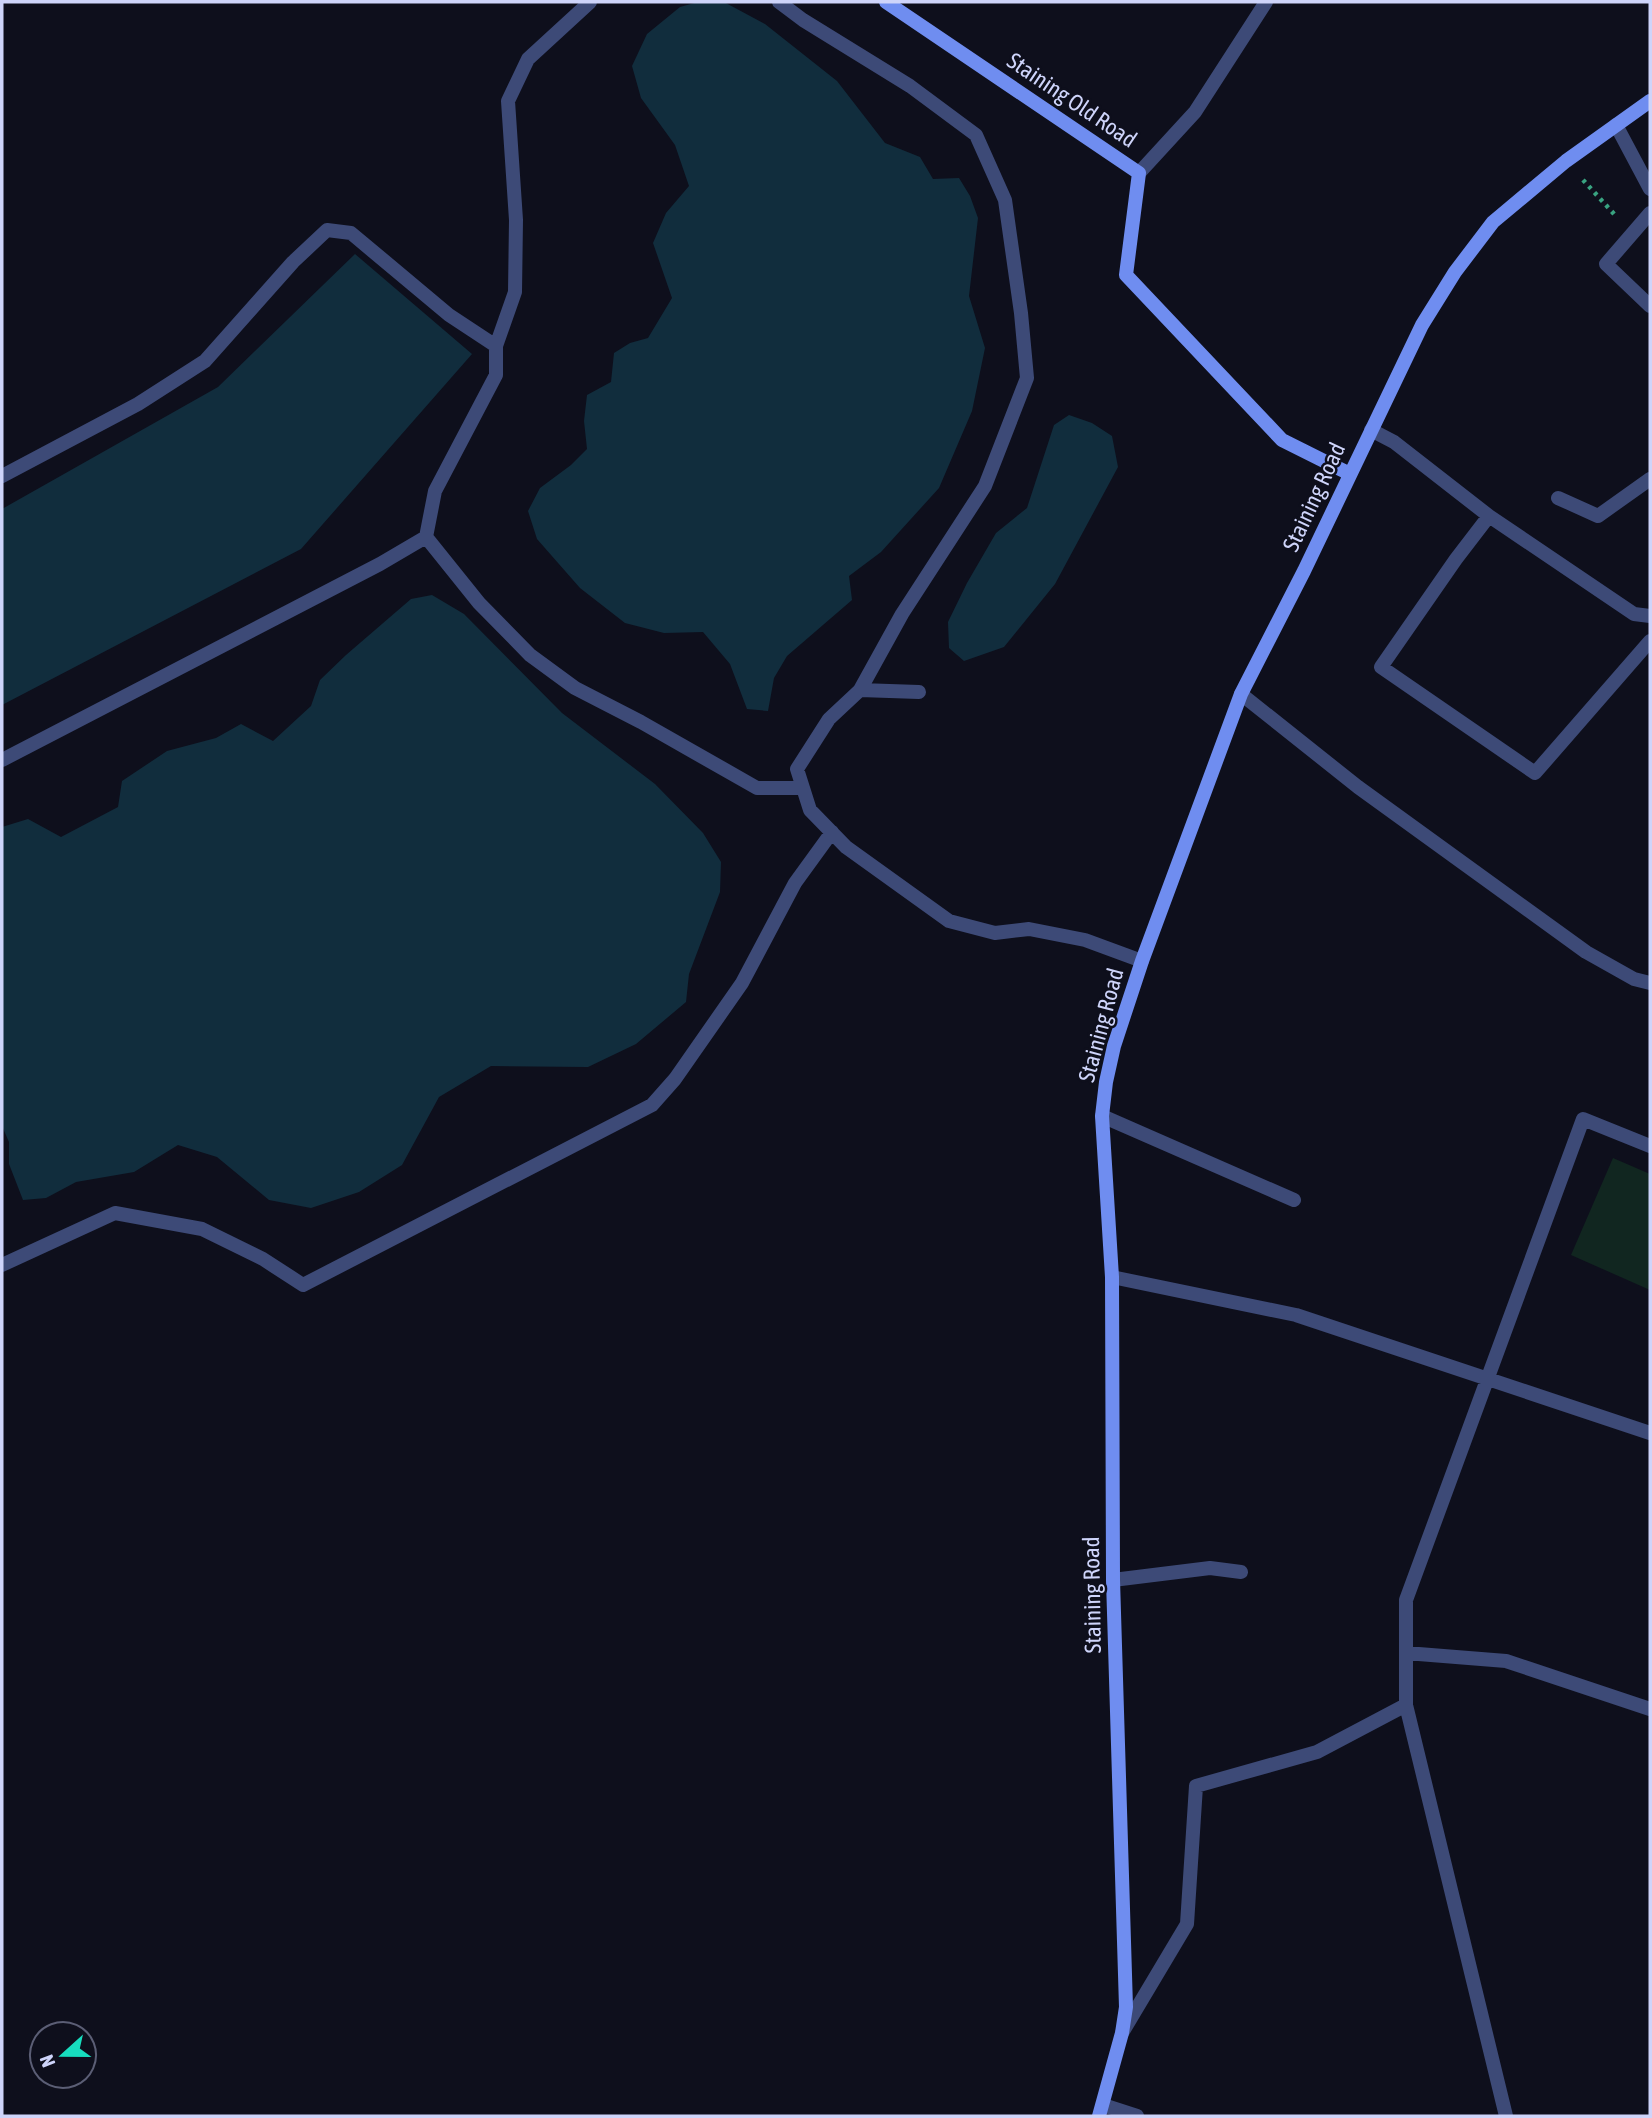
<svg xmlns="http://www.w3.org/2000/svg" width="1652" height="2118" font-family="'Asap Condensed',sans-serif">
<rect width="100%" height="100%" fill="#0e0f1c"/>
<!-- green -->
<path fill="#112620" d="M1613 1158 1650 1174V1290L1571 1255Z"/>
<!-- water -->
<path fill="#112d3d" d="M698 2H724L765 24 837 81 885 143 920 157 933 179 959 178 970 196 978 218 969 296 985 348 972 411 939 488 881 552 849 576 852 600 787 656 774 678 768 711 747 709 730 664 703 632 664 633 625 623 580 588 537 539 528 511 540 488 571 465 587 449 584 421 587 395 611 382 614 353 630 343 648 338 672 298 653 243 666 213 689 186 675 145 641 98 632 66 647 34 680 7Z
M355 254 472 354 301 549 2 705V509L218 387Z
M1069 415 1092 423 1112 436 1118 467 1055 584 1004 647 964 661 949 648 948 622 967 583 996 533 1027 508 1054 425Z
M432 595 464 614 562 713 655 784 703 833 721 862 720 892 689 974 686 1002 636 1044 588 1067 491 1066 439 1097 402 1165 359 1192 311 1208 269 1200 217 1157 178 1145 134 1172 76 1182 46 1198 23 1200 9 1164V1142L2 1126V827L28 819 61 837 118 807 122 781 167 751 216 738 241 724 273 741 311 706 320 680 346 655 411 599Z"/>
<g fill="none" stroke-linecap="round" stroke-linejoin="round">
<!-- path -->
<path stroke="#39a381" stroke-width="4.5" stroke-dasharray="3.5 5" stroke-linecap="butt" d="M1583 180 1615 215"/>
<!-- lane -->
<path stroke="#3d4a77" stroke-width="14" d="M779 2 803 20 910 86 976 135 1005 200 1021 313 1027 378 985 486 902 614 860 690
M1616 125 1650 189
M1139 173 1195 112 1266 2
M1650 213 1606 264 1650 306
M496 346 515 292 516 220 508 101 528 59 590 2
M1371 430 1394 442 1489 516
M2 476 138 404 205 361 293 262 327 230 351 233 449 315 496 346V375L435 491 426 537
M1558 498 1598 516 1650 479
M1650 616 1634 614 1489 516 1456 559 1381 667 1535 773 1650 641
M919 692 860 690 829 719 797 769 810 810 846 847 949 921 995 933 1029 929 1085 940 1142 961
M1241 694 1358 787 1586 952 1634 979 1650 983
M2 760 380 564 426 537 479 603 530 655 575 688 641 722 757 788H803
M1102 1116 1294 1200
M2 1265 115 1213 202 1229 263 1259 303 1285 652 1105 675 1079 742 983 795 883 832 832
M1112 1277 1296 1315 1650 1433
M1113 1580 1210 1568 1241 1572
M1406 1653 1506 1661 1650 1709
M1122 2033 1187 1924 1196 1786 1317 1752 1406 1705
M1506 2116 1406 1705V1600L1583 1119 1650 1146"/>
<!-- street -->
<path stroke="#3d4a77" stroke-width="14" d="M1103 2105 1137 2116"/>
<!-- secondary -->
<path stroke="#6f8df0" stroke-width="14" d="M886 2 1139 173 1126 275 1282 440 1350 474
M1099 2116 1122 2033 1126 2007 1113 1580 1112 1277 1102 1116 1106 1082 1114 1046 1142 961 1241 694 1304 571 1422 325 1455 272 1493 222 1566 161 1650 101"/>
</g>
<g text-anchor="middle" stroke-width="5" stroke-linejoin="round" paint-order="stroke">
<!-- street labels -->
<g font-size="23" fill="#ced4fa" stroke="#0e0f1c">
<text transform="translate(1072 100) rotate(34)" y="8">Staining Old Road</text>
<text transform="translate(1314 497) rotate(-65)" y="8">Staining Road</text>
<text transform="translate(1101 1025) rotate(-75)" y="8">Staining Road</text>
<text transform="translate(1092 1595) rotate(-91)" y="8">Staining Road</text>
</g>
</g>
<!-- border -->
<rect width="1652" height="2118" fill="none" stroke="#ced4fa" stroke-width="7"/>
<!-- north arrow -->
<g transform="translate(63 2055) rotate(249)"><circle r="33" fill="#0e0f1c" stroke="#5b5e75" stroke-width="2"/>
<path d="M0-5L12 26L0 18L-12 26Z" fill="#17ddbe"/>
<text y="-10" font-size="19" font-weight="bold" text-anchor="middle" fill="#ced4fa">N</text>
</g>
</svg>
